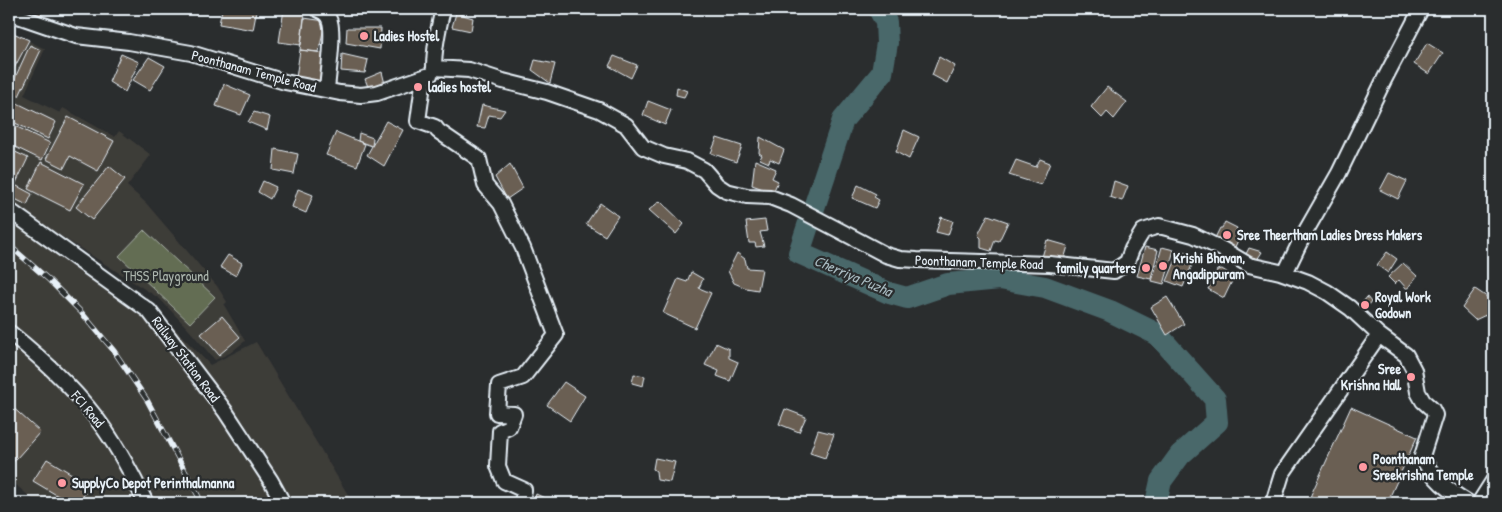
<svg xmlns="http://www.w3.org/2000/svg" width="1502" height="512" font-family="'Patrick Hand',sans-serif">
<rect width="100%" height="100%" fill="#2a2d2e"/>
<filter id="ink" filterUnits="userSpaceOnUse"><feTurbulence type="fractalNoise" baseFrequency=".02" numOctaves="2"/><feDisplacementMap in="SourceGraphic" scale="10" xChannelSelector="R" yChannelSelector="G"/><feConvolveMatrix kernelMatrix="1 2 1 2 8 2 1 2 1" color-interpolation-filters="sRGB"/></filter>
<g filter="url(#ink)">
<!-- built -->
<path fill="#3e3c39" d="M29 41 45 49 24 95 60 113 63 108 115 137 119 131 151 155 127 186 146 203 217 286 227 302 224 305 245 341 230 353 215 360 189 330 160 299 9 203V79Z
M9 206 150 303 210 365 256 342 353 503H37L9 479Z"/>
<!-- green -->
<path fill="#636d53" stroke="#a6afa6" d="M144 230 215 297 190 323 119 256Z"/>
<g fill="none" stroke-linecap="round" stroke-linejoin="round">
<!-- river -->
<path stroke="#49676b" stroke-width="22" d="M879 9 886 22 887 43 882 73 843 120 799 253 889 293 907 298 948 284 1000 279 1045 287 1110 311 1157 334 1215 399 1217 422 1180 455 1161 481 1156 503"/>
</g>
<!-- building -->
<path fill="#6b5e52" stroke="#e8f1f8" d="M15 9H44L38 20Z
M222 9H257L253 30 219 24Z
M284 9 305 12 301 45 279 42Z
M456 13 473 18 471 31 452 27Z
M304 18 325 21 319 52 300 50Z
M347 28H381L380 49 346 43Z
M11 32 29 40 9 78V36Z
M1427 43 1443 53 1429 74 1414 64Z
M30 45 41 50 19 96 9 91Z
M300 50 324 53 320 81 296 78Z
M121 54 139 62 125 92 109 82Z
M342 54 368 60 365 73 341 71Z
M614 56 637 65 631 78 609 66Z
M149 57 165 66 150 90 133 80Z
M939 57 955 66 947 83 932 75Z
M535 60 555 64 550 83 532 70Z
M382 72 386 88 370 92 365 79Z
M224 84 250 95 241 115 216 106Z
M677 87 687 91 684 97 676 95Z
M1107 87 1127 102 1114 119 1107 112 1102 118 1091 107Z
M9 99 56 122 48 139 9 120Z
M648 101 671 110 665 125 643 115Z
M482 105 505 110 500 117 489 115 485 128 477 127Z
M254 112 270 117 267 130 248 122Z
M68 117 114 141 98 171 70 156 64 168 46 159Z
M386 121 403 130 384 166 367 155Z
M9 123 50 143 42 160 9 144Z
M904 130 919 137 909 159 896 152Z
M336 132 365 144 357 166 326 155Z
M359 133 373 138 372 146 358 141Z
M760 137 784 150 779 163 770 159 769 163 760 159 762 155 759 153Z
M717 138 742 146 736 162 711 153Z
M9 149 28 158 15 185 32 194 27 205 9 196Z
M275 149 298 154 294 174 273 170Z
M1040 159 1050 163 1041 185 1009 175 1016 160 1036 167Z
M755 160 776 169 772 178 778 181 772 195 765 192 766 190 752 185Z
M41 162 84 184 70 210 28 189Z
M510 164 523 188 507 199 495 177Z
M109 166 125 179 92 220 76 207Z
M1389 173 1407 181 1398 199 1380 190Z
M263 181 276 187 270 199 258 192Z
M1114 181 1128 186 1122 201 1110 197Z
M858 185 876 194 874 197 879 200 875 208 852 198Z
M298 189 313 195 306 213 292 207Z
M660 201 684 224 676 234 649 210Z
M600 203 618 216 605 236 586 224Z
M988 215 1008 222 999 241 995 240 991 251 981 248V238L978 235Z
M941 217 953 221 948 235 936 232Z
M765 220 767 231 760 232 764 246 756 247 755 243H749L746 222Z
M1225 222 1237 228 1235 234 1240 236 1234 249 1214 240 1220 228H1222Z
M1047 240 1068 246 1063 263 1042 257Z
M1145 247 1158 250 1151 279 1137 276Z
M1162 247 1174 250 1164 284 1152 281Z
M1249 248 1262 252 1255 263 1244 258Z
M1180 250 1189 253 1185 263 1192 265 1183 287 1167 281Z
M1387 252 1397 259 1388 273 1377 265Z
M737 253 745 259 747 268 762 269 758 290 746 288 734 283 728 271Z
M228 255 242 263 236 276 220 267Z
M1403 263 1417 276 1407 289 1399 280 1395 284 1388 277Z
M1222 269 1234 277 1224 298 1208 289 1217 270Z
M691 272 703 279 699 288 711 293 695 328 663 313 678 279 687 282Z
M1475 289 1490 299 1488 314 1475 320 1462 308Z
M1167 297 1184 324 1167 335 1151 307Z
M1367 297 1371 302 1364 312 1359 307Z
M222 316 240 337 219 355 201 334Z
M716 343 729 349V358L738 362 730 381 717 376 719 371 705 365Z
M634 374 645 376 643 386 632 383Z
M564 382 585 396 570 421 547 405Z
M9 404 40 432 9 467Z
M1351 407 1417 437 1387 503H1323L1310 497Z
M785 409 806 417 799 432 779 424Z
M818 430 834 434 825 458 810 453Z
M655 458 675 462 670 482 657 480 656 471 653 469Z
M47 459 90 485 79 503H70L33 481Z
M536 494 555 503H533Z
M601 497 624 503H599Z"/>
<g fill="none" stroke-linecap="round" stroke-linejoin="round">
<!-- minor casing -->
<g stroke="#e8f1f8" stroke-width="18">
<path id="minor" d="M317 9C322 11 327 13 329 19 335 31 328 74 327 90
M9 13 76 36 129 42 191 53 285 82 340 93 361 95 377 93 430 75
M434 68 469 70 503 81 547 92 599 110 626 125 643 147 664 156 687 161 704 170 717 185 726 191 747 196 770 197 791 205 886 255 900 259 917 260 1050 264 1114 271 1127 262 1132 249 1143 231 1159 226 1193 235 1222 249 1249 265 1280 272 1308 282 1327 292 1350 308 1379 335 1406 355 1414 370 1418 392 1423 401 1432 409 1435 415 1422 456C1432 479 1449 491 1469 503
M434 68C434 47 438 29 443 9
M424 77 418 121 435 127 438 131 479 159 485 185 501 204 523 248 556 335 523 377 499 385 497 413 514 414 509 427 500 431 498 466 504 481 524 490 522 503
M9 210 149 311 225 411 271 481 283 503
M1285 273 1303 236 1339 173 1384 80 1421 9
M9 332C44 360 79 392 105 430 121 453 134 478 146 503
M1273 503 1282 474 1379 335
M1479 503 1493 481"/>
</g>
<!-- minor -->
<use href="#minor" stroke="#2a2d2e" stroke-width="14"/>
<!-- rail casing -->
<g stroke="#e8f1f8" stroke-width="5.5">
<path id="rail" d="M9 245 49 280 81 312 114 351 147 400 202 503"/>
</g>
<!-- rail -->
<use href="#rail" stroke="#2a2d2e" stroke-width="4" stroke-dasharray="11" stroke-linecap="butt"/>
</g>
</g>
<!-- markers -->
<g fill="#ff9aa2" stroke="#2a2d2e" stroke-width="2">
<circle cx="364" cy="36" r="5"/>
<circle cx="418" cy="87" r="5"/>
<circle cx="1227" cy="235" r="5"/>
<circle cx="1163" cy="266" r="5"/>
<circle cx="1146" cy="268" r="5"/>
<circle cx="1365" cy="305" r="5"/>
<circle cx="1411" cy="377" r="5"/>
<circle cx="1363" cy="467" r="5"/>
<circle cx="62" cy="483" r="5"/>
</g>
<g text-anchor="middle" stroke-width="4.5" stroke-linejoin="round" paint-order="stroke">
<!-- poi labels -->
<g font-size="14" font-weight="bold" fill="#e8f1f8" stroke="#2a2d2e" text-anchor="start">
<text x="374" y="41">Ladies Hostel</text>
<text x="428" y="92">ladies hostel</text>
<text x="1237" y="240">Sree Theertham Ladies Dress Makers</text>
<text x="1173" y="263">Krishi Bhavan,<tspan x="1173" dy="16">Angadippuram</tspan></text>
<text x="1136" y="273" text-anchor="end">family quarters</text>
<text x="1375" y="302">Royal Work<tspan x="1375" dy="16">Godown</tspan></text>
<text x="1401" y="374" text-anchor="end">Sree<tspan x="1401" dy="16">Krishna Hall</tspan></text>
<text x="1373" y="464">Poonthanam<tspan x="1373" dy="16">Sreekrishna Temple</tspan></text>
<text x="72" y="488">SupplyCo Depot Perinthalmanna</text>
</g>
<!-- street labels -->
<g font-size="14" fill="#e8f1f8" stroke="#2a2d2e">
<text transform="translate(254 71) rotate(15)" y="5">Poonthanam Temple Road</text>
<text transform="translate(979 262) rotate(2)" y="5">Poonthanam Temple Road</text>
<text transform="translate(186 359) rotate(53)" y="5">Railway Station Road</text>
<text transform="translate(88 409) rotate(50)" y="5">FCI Road</text>
</g>
<!-- park labels -->
<g font-size="14" fill="#acb6ae" stroke="#2a2d2e">
<text x="166" y="281">THSS Playground</text>
</g>
<!-- water labels -->
<g font-size="15" font-style="italic" fill="#a8bac0" stroke="#2a2d2e">
<text transform="translate(853 276) rotate(23)" y="5">Cherriya Puzha</text>
</g>
</g>
<!-- margin -->
<rect width="1502" height="512" fill="none" stroke="#2a2d2e" stroke-width="30"/>
<rect x="15" y="15" width="1472" height="482" fill="none" stroke="#e8f1f8" stroke-width="2" filter="url(#ink)"/>
</svg>
